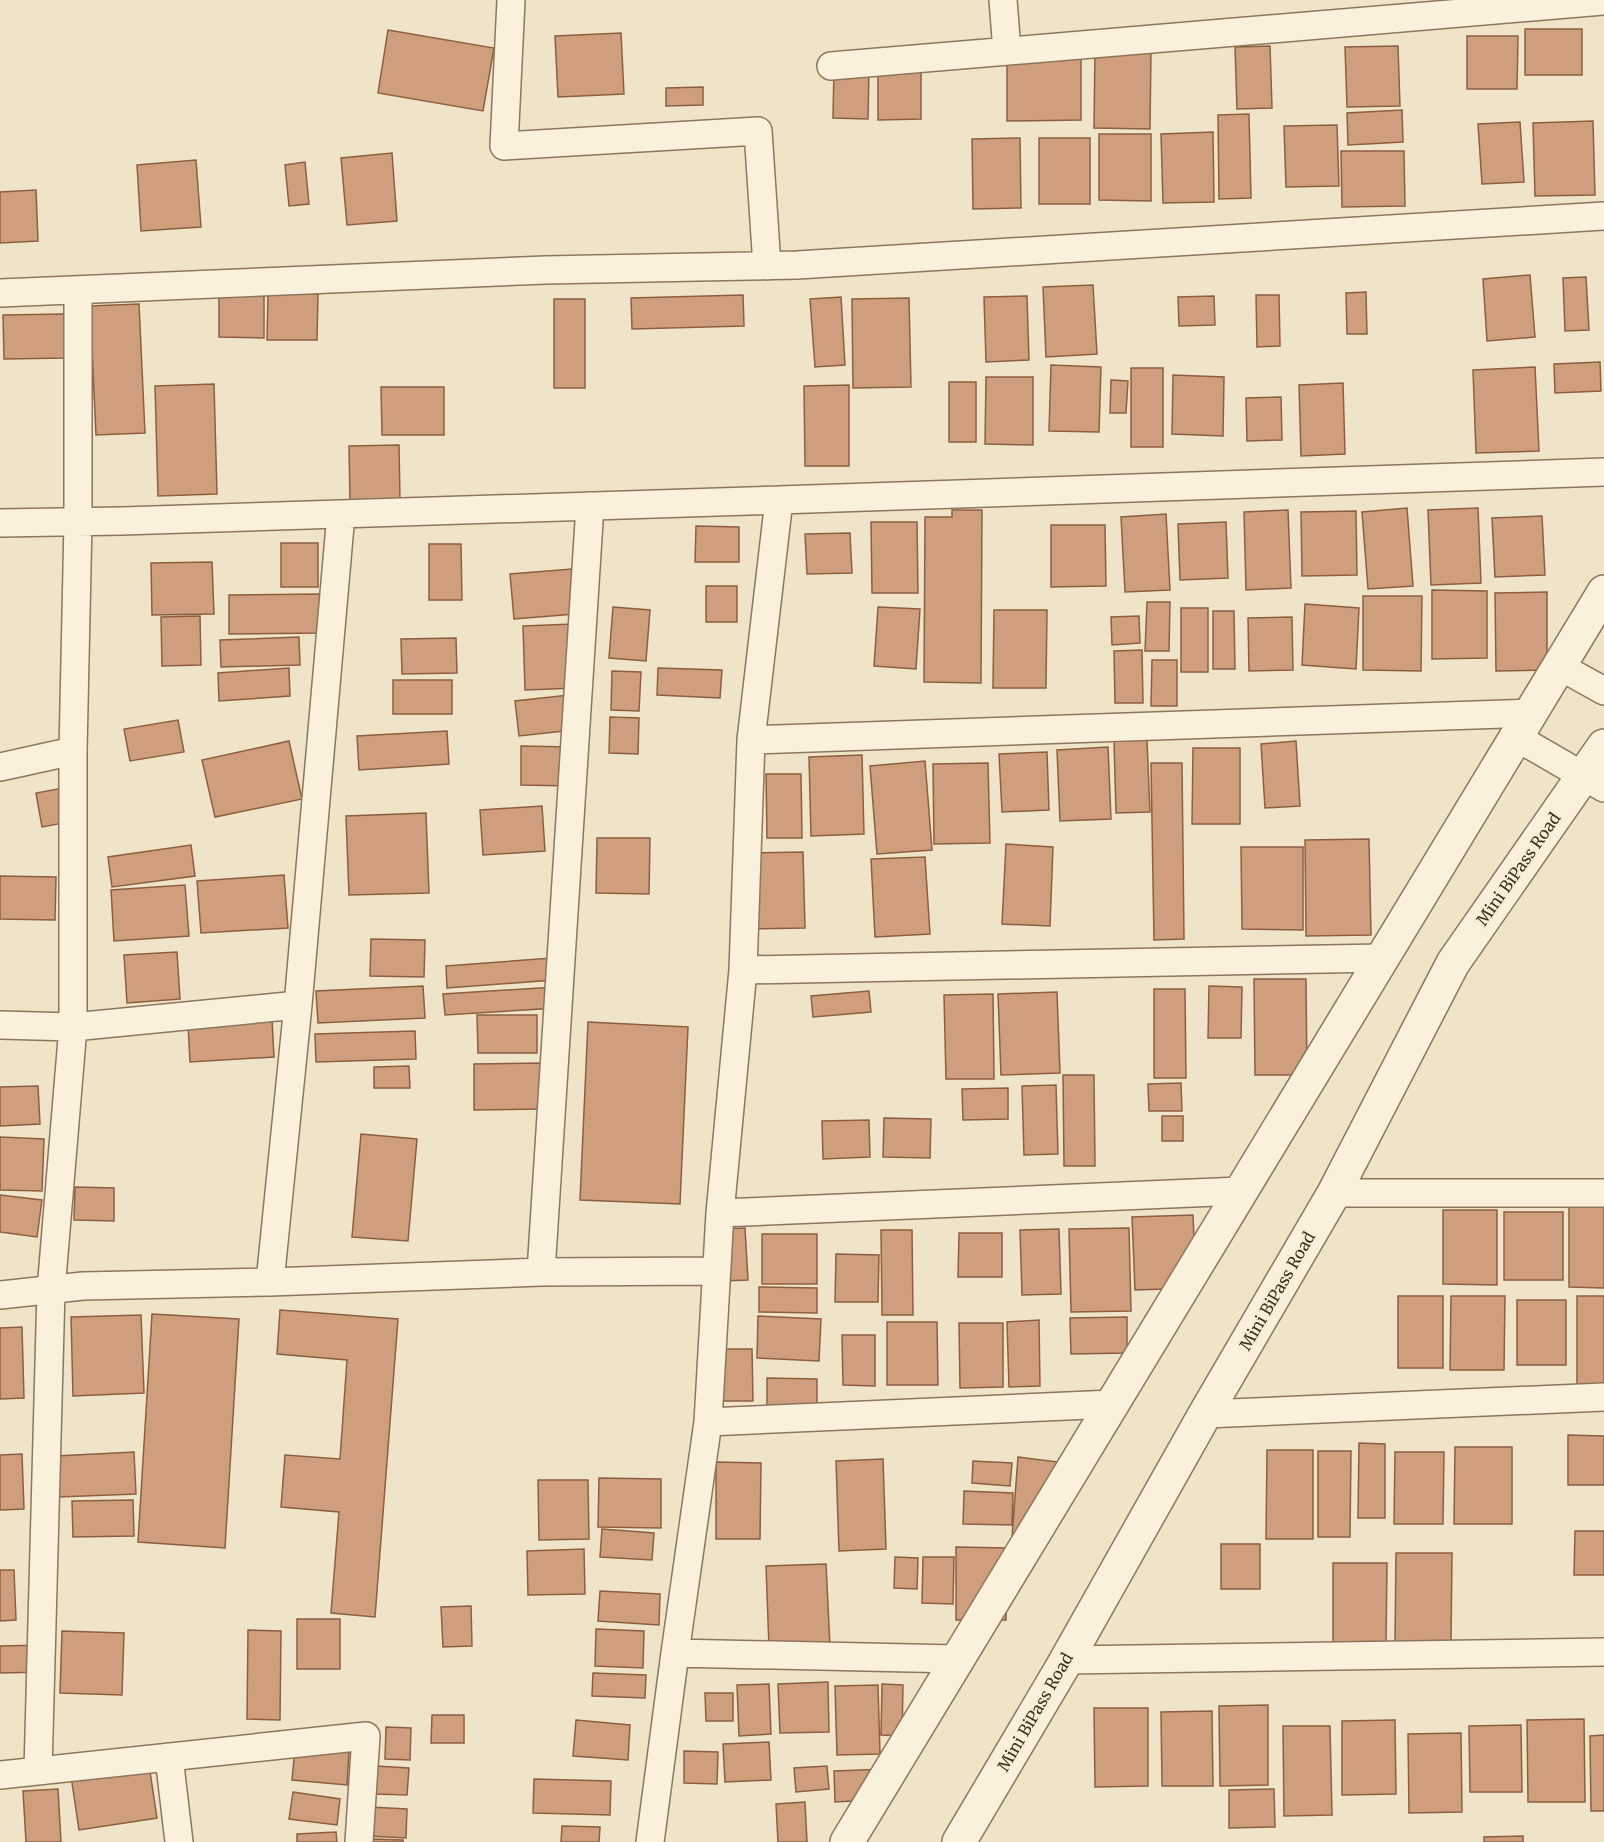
<svg xmlns="http://www.w3.org/2000/svg" width="1604" height="1842" font-family="Merriweather,serif">
<rect width="100%" height="100%" fill="#f0e4c8"/>
<!-- building -->
<path fill="#cf9f7d" stroke="#8d5f41" stroke-width="1.5" d="M1525 29H1582V75H1525Z
M388 30 494 48 483 111 378 93Z
M621 33 624 94 558 97 555 36Z
M1467 36H1518L1517 89H1467Z
M1270 46 1272 108 1237 109 1235 47Z
M1398 46 1400 106 1347 107 1345 47Z
M1095 51H1151L1150 129 1094 128Z
M1007 58H1081V120L1007 121Z
M834 67 869 68 868 119 833 118Z
M878 71H921V119L878 120Z
M703 87V105L666 106V88Z
M1402 110 1403 142 1348 145 1347 113Z
M1249 114 1251 198 1219 199 1218 115Z
M1593 121 1595 195 1535 196 1533 123Z
M1520 122 1524 182 1482 184 1478 124Z
M1337 125 1339 186 1286 187 1284 126Z
M1213 132 1214 202 1163 203 1161 134Z
M1099 134H1151V201L1099 200Z
M1020 138 1021 208 973 209 972 139Z
M1039 138H1090V204H1039Z
M1341 151H1404L1405 206 1342 207Z
M392 153 397 221 347 225 341 158Z
M196 160 201 227 141 231 137 165Z
M305 162 309 204 289 206 285 165Z
M36 190 38 241 0 243V192Z
M1530 275 1535 337 1487 341 1483 279Z
M1586 277 1589 330 1565 331 1563 278Z
M1093 285 1097 354 1046 357 1043 287Z
M1366 292 1367 334H1347L1346 293Z
M219 293H264V338L219 337Z
M268 294H318L317 340H267Z
M743 295 744 326 632 329 631 298Z
M1256 295H1279L1280 346 1257 347Z
M1027 296 1029 360 986 362 984 297Z
M1214 296 1215 325 1179 326 1178 297Z
M841 297 845 365 815 367 810 299Z
M909 298 911 387 853 388 852 299Z
M554 299H585V388H554Z
M139 304 145 433 96 435 90 306Z
M65 314 66 358 4 359 3 315Z
M1600 362 1601 391 1555 393 1554 364Z
M1051 365 1101 367 1099 432 1049 431Z
M1535 367 1539 451 1476 453 1473 370Z
M1131 368H1163V447H1131Z
M1173 375 1224 377 1223 436 1172 434Z
M986 377H1033V445L985 444Z
M1111 380 1128 381 1126 413H1110Z
M949 382H976V442H949Z
M1343 383 1345 454 1301 456 1299 385Z
M214 384 217 494 158 496 155 386Z
M849 385V466H805L804 386Z
M381 387H444V435H382Z
M1281 397 1282 440 1247 441 1246 398Z
M399 445 400 501 350 502 349 446Z
M1407 508 1413 586 1368 589 1362 512Z
M1478 508 1481 583 1431 585 1428 510Z
M952 510H982L981 683 924 682 925 517H952Z
M1288 510 1291 588 1246 590 1244 512Z
M1356 511 1357 575 1302 576 1301 512Z
M1166 514 1170 590 1125 592 1121 517Z
M1542 516 1545 575 1495 577 1492 518Z
M871 522H917L918 593H872Z
M1226 522 1228 578 1180 580 1178 524Z
M1051 525H1105L1106 586 1051 587Z
M696 526 739 527V562H695Z
M850 533 852 573 807 574 805 534Z
M281 543H318V587H281Z
M429 544H461L462 600H429Z
M212 562 214 614 152 615 151 563Z
M572 569 575 614 514 619 510 574Z
M706 586H737V622H706Z
M1432 590 1487 591V658L1432 659Z
M1547 592V670L1496 671 1495 593Z
M320 594 321 633 229 634V595Z
M1363 596H1422L1421 671 1363 670Z
M1147 602H1170L1169 651H1145Z
M1305 604 1359 608 1356 669 1302 665Z
M613 607 650 610 646 661 609 658Z
M878 607 920 609 916 669 874 666Z
M1181 608H1208V672H1181Z
M994 610H1047L1046 688H993Z
M1213 611H1234L1235 669H1213Z
M200 616 201 665 162 666 161 617Z
M1139 616 1140 643 1112 645 1111 617Z
M1292 617 1293 670 1249 671 1248 618Z
M574 624 576 688 525 690 523 626Z
M299 637 300 665 221 667 220 640Z
M456 638 457 673 402 674 401 639Z
M1142 650 1143 703H1115L1114 651Z
M1152 660H1177V706H1151Z
M289 668 290 696 219 701 218 673Z
M658 668 722 670 720 698 657 695Z
M612 671 641 672 639 711 611 710Z
M393 680H452V714H393Z
M569 695 573 730 519 736 515 701Z
M610 717 639 718 638 754 609 753Z
M178 720 184 752 130 761 124 729Z
M447 731 449 764 359 770 357 736Z
M1147 740 1150 812 1116 813 1114 741Z
M289 741 302 799 215 817 202 760Z
M1296 741 1300 806 1265 808 1261 744Z
M521 746 572 747 571 786 521 785Z
M1108 747 1111 819 1060 821 1057 750Z
M1193 748H1240V824H1192Z
M1047 752 1049 810 1002 812 999 754Z
M862 755 864 834 811 836 809 757Z
M925 761 932 850 877 854 870 766Z
M988 763 990 843 934 844 933 764Z
M1151 763H1182L1184 939 1154 940Z
M766 774H801L802 838H767Z
M74 786 80 820 42 827 36 793Z
M542 806 545 851 483 855 480 810Z
M426 813 429 893 349 895 346 816Z
M597 838H650L649 894 596 893Z
M1369 839 1371 935 1306 936 1305 840Z
M1006 844 1053 847 1050 926 1002 924Z
M191 845 195 876 112 887 108 857Z
M1241 847H1303V930L1242 929Z
M803 852 805 928 755 929 753 853Z
M925 857 930 934 875 937 871 859Z
M284 875 288 928 201 933 197 881Z
M0 876 56 877 55 920 0 919Z
M185 885 189 936 114 941 111 890Z
M371 939 425 940 424 977 370 976Z
M177 952 180 999 127 1003 124 955Z
M552 958 554 980 447 988 446 966Z
M1254 979H1306L1307 1075H1255Z
M423 986 425 1018 318 1023 316 991Z
M1209 986 1242 987 1241 1038H1208Z
M555 987 557 1008 445 1015 443 994Z
M1154 989H1185L1186 1078H1154Z
M869 991 871 1012 813 1017 811 996Z
M1057 992 1060 1073 1001 1075 998 994Z
M993 994 994 1079H946L944 995Z
M477 1015H537V1053H478Z
M272 1019 274 1057 190 1062 188 1024Z
M588 1022 688 1027 680 1204 580 1200Z
M415 1031 416 1059 316 1062 315 1034Z
M541 1063 543 1109 474 1110V1064Z
M409 1066 410 1088H374V1067Z
M1063 1075H1094L1095 1166H1064Z
M1181 1083 1182 1111H1149L1148 1084Z
M1056 1085 1058 1154 1024 1155 1022 1086Z
M38 1086 40 1124 0 1126V1087Z
M1008 1088V1119L963 1120 962 1089Z
M1162 1116H1183V1141H1162Z
M884 1118 931 1119 930 1158 883 1157Z
M869 1120 870 1157 823 1159 822 1121Z
M361 1134 417 1139 408 1241 352 1237Z
M0 1137 44 1139 42 1191 0 1190Z
M75 1187 114 1188V1221L74 1220Z
M0 1195 42 1200 37 1237 0 1232Z
M1569 1203 1604 1204V1288L1569 1287Z
M1443 1210H1497V1285L1443 1284Z
M1504 1212H1563V1280H1504Z
M1193 1215 1196 1288 1135 1290 1132 1217Z
M745 1228 748 1280 724 1281 722 1229Z
M1129 1228 1131 1311 1071 1312 1069 1229Z
M1059 1229 1061 1294 1022 1295 1020 1230Z
M881 1230H912L913 1315H882Z
M959 1233H1002V1277H958Z
M762 1234H817V1284H762Z
M836 1254 879 1255 878 1302H835Z
M759 1287 817 1288V1313L759 1312Z
M1398 1296H1443V1368H1398Z
M1451 1296H1505L1504 1370H1450Z
M1577 1296H1604V1385H1577Z
M1517 1300H1566V1365H1517Z
M280 1310 398 1319 375 1617 331 1613 339 1512 281 1507 285 1455 340 1459 347 1360 277 1354Z
M152 1314 239 1319 225 1548 138 1542Z
M141 1315 144 1393 73 1396 71 1317Z
M758 1316 821 1319 819 1361 757 1358Z
M1127 1317V1353L1071 1354 1070 1318Z
M1039 1320 1040 1386 1009 1387 1007 1322Z
M887 1322H937L938 1385H887Z
M959 1323H1003V1387L960 1388Z
M22 1327 24 1398 0 1399V1328Z
M842 1335H875V1386L843 1385Z
M718 1349H752L753 1401H719Z
M767 1378 817 1379V1415L767 1414Z
M1568 1435 1604 1436V1485H1568Z
M1359 1443 1385 1444V1518H1358Z
M1455 1447H1512V1524H1454Z
M1267 1450H1313V1539H1266Z
M1318 1451H1351L1350 1537H1318Z
M134 1452 136 1494 58 1497 56 1456Z
M1395 1452H1444L1443 1524H1394Z
M22 1454 24 1509 0 1510V1455Z
M1018 1457 1066 1463 1011 1550Z
M883 1459 886 1549 839 1551 836 1461Z
M973 1461 1012 1463 1010 1486 972 1483Z
M716 1462 761 1463 760 1539H716Z
M599 1478 661 1479V1528L598 1527Z
M538 1480H588L589 1539 539 1540Z
M964 1491 1013 1493 1012 1525 963 1524Z
M133 1500 134 1536 73 1537 72 1501Z
M602 1529 654 1533 652 1560 600 1557Z
M1575 1531H1604V1575H1574Z
M1221 1544H1260V1589H1221Z
M956 1547 1007 1548 1006 1620H956Z
M584 1549 585 1594 528 1595 527 1551Z
M1396 1553H1452L1451 1644H1395Z
M895 1557 918 1558 917 1589 894 1588Z
M923 1557H954L953 1604 922 1603Z
M1333 1563H1387L1386 1644 1333 1643Z
M826 1564 830 1646 769 1648 766 1566Z
M0 1570H14L16 1620 0 1621Z
M600 1591 660 1594 659 1625 598 1621Z
M471 1606 472 1646 443 1647 441 1607Z
M297 1619H340V1669H297Z
M596 1629 644 1631 643 1668 595 1666Z
M248 1630 281 1631 280 1720 247 1719Z
M62 1631 124 1633 122 1695 60 1693Z
M45 1645 47 1672 0 1673V1646Z
M593 1673 646 1675 645 1698 592 1696Z
M828 1682 829 1732 780 1733 778 1684Z
M769 1684 771 1734 739 1736 737 1685Z
M882 1684 903 1685 902 1736 881 1735Z
M878 1685 880 1754 837 1755 835 1686Z
M705 1693H733V1721H706Z
M1268 1705V1785L1220 1786 1219 1706Z
M1094 1708H1148V1786L1095 1787Z
M1212 1711 1213 1786H1162L1161 1712Z
M432 1715H464V1743H431Z
M1584 1719 1585 1802H1528L1527 1720Z
M576 1720 630 1725 628 1760 573 1756Z
M1395 1720 1396 1794 1342 1795V1721Z
M1521 1725 1522 1792H1470L1469 1726Z
M1283 1726H1330L1332 1815 1284 1816Z
M386 1727 411 1728 410 1760 385 1759Z
M1461 1733 1462 1812 1409 1813 1408 1734Z
M1604 1735V1811H1591L1590 1736Z
M769 1742 771 1780 725 1782 723 1744Z
M295 1748 349 1752 347 1785 292 1780Z
M684 1751 718 1752 717 1784 684 1783Z
M149 1765 157 1818 79 1830 71 1776Z
M376 1766 409 1768 407 1795 374 1794Z
M827 1766 829 1789 796 1792 794 1768Z
M887 1769 888 1799 835 1802 834 1771Z
M534 1779 611 1781 610 1815 533 1813Z
M58 1789 61 1842H26L23 1791Z
M1274 1789 1275 1827 1229 1828V1790Z
M293 1792 340 1799 337 1825 289 1819Z
M805 1802 807 1842H778L776 1804Z
M369 1807 407 1809 406 1838 368 1836Z
M562 1826 600 1827 599 1842H561Z
M336 1832 337 1842H297V1834Z
M1523 1836V1842H1484V1837Z
M373 1839 403 1840V1842H372Z"/>
<g fill="none" stroke-linecap="round" stroke-linejoin="round">
<!-- minor casing -->
<g stroke="#8d765c" stroke-width="30">
<path id="minor" d="M511 0 504 146 758 131 767 266
M1003 0 1007 51
M831 66 1604 1
M0 293 545 270 797 265 1604 216
M0 523 122 521 779 500
M1559 666 1604 691
M1516 737 1604 788
M751 740 1530 713
M0 767 73 751
M743 970 1382 958
M0 1025 73 1027 298 1005
M1334 1193H1604
M720 1213 1240 1191
M541 1272 590 506
M270 1282 298 1005 341 514
M0 1295 83 1286 270 1282 541 1272 716 1271
M1205 1414 1604 1397
M708 1422 1112 1404
M957 1659 675 1653 708 1422 720 1213 743 970 751 740 779 500 1604 472
M1066 1660 1604 1652
M169 1757 179 1842
M38 1771 51 1290 73 1027V751L78 522V290
M0 1775 366 1736 359 1842
M650 1842 675 1653"/>
</g>
<!-- tertiary casing -->
<g stroke="#8d765c" stroke-width="36">
<path id="tertiary" d="M847 1842 1604 592
M959 1842 1063 1666 1205 1414 1334 1193 1453 963 1604 746"/>
</g>
<!-- minor -->
<use href="#minor" stroke="#faf1dc" stroke-width="27"/>
<!-- tertiary -->
<use href="#tertiary" stroke="#faf1dc" stroke-width="33"/>
</g>
<g text-anchor="middle" stroke-width="5" stroke-linejoin="round" paint-order="stroke">
<!-- street labels -->
<g font-size="16" fill="#3d2e20" stroke="#f7eed8">
<text transform="translate(1518 869) rotate(-55)" y="6">Mini BiPass Road</text>
<text transform="translate(1277 1291) rotate(-60)" y="6">Mini BiPass Road</text>
<text transform="translate(1035 1712) rotate(-60)" y="6">Mini BiPass Road</text>
</g>
</g>
</svg>
